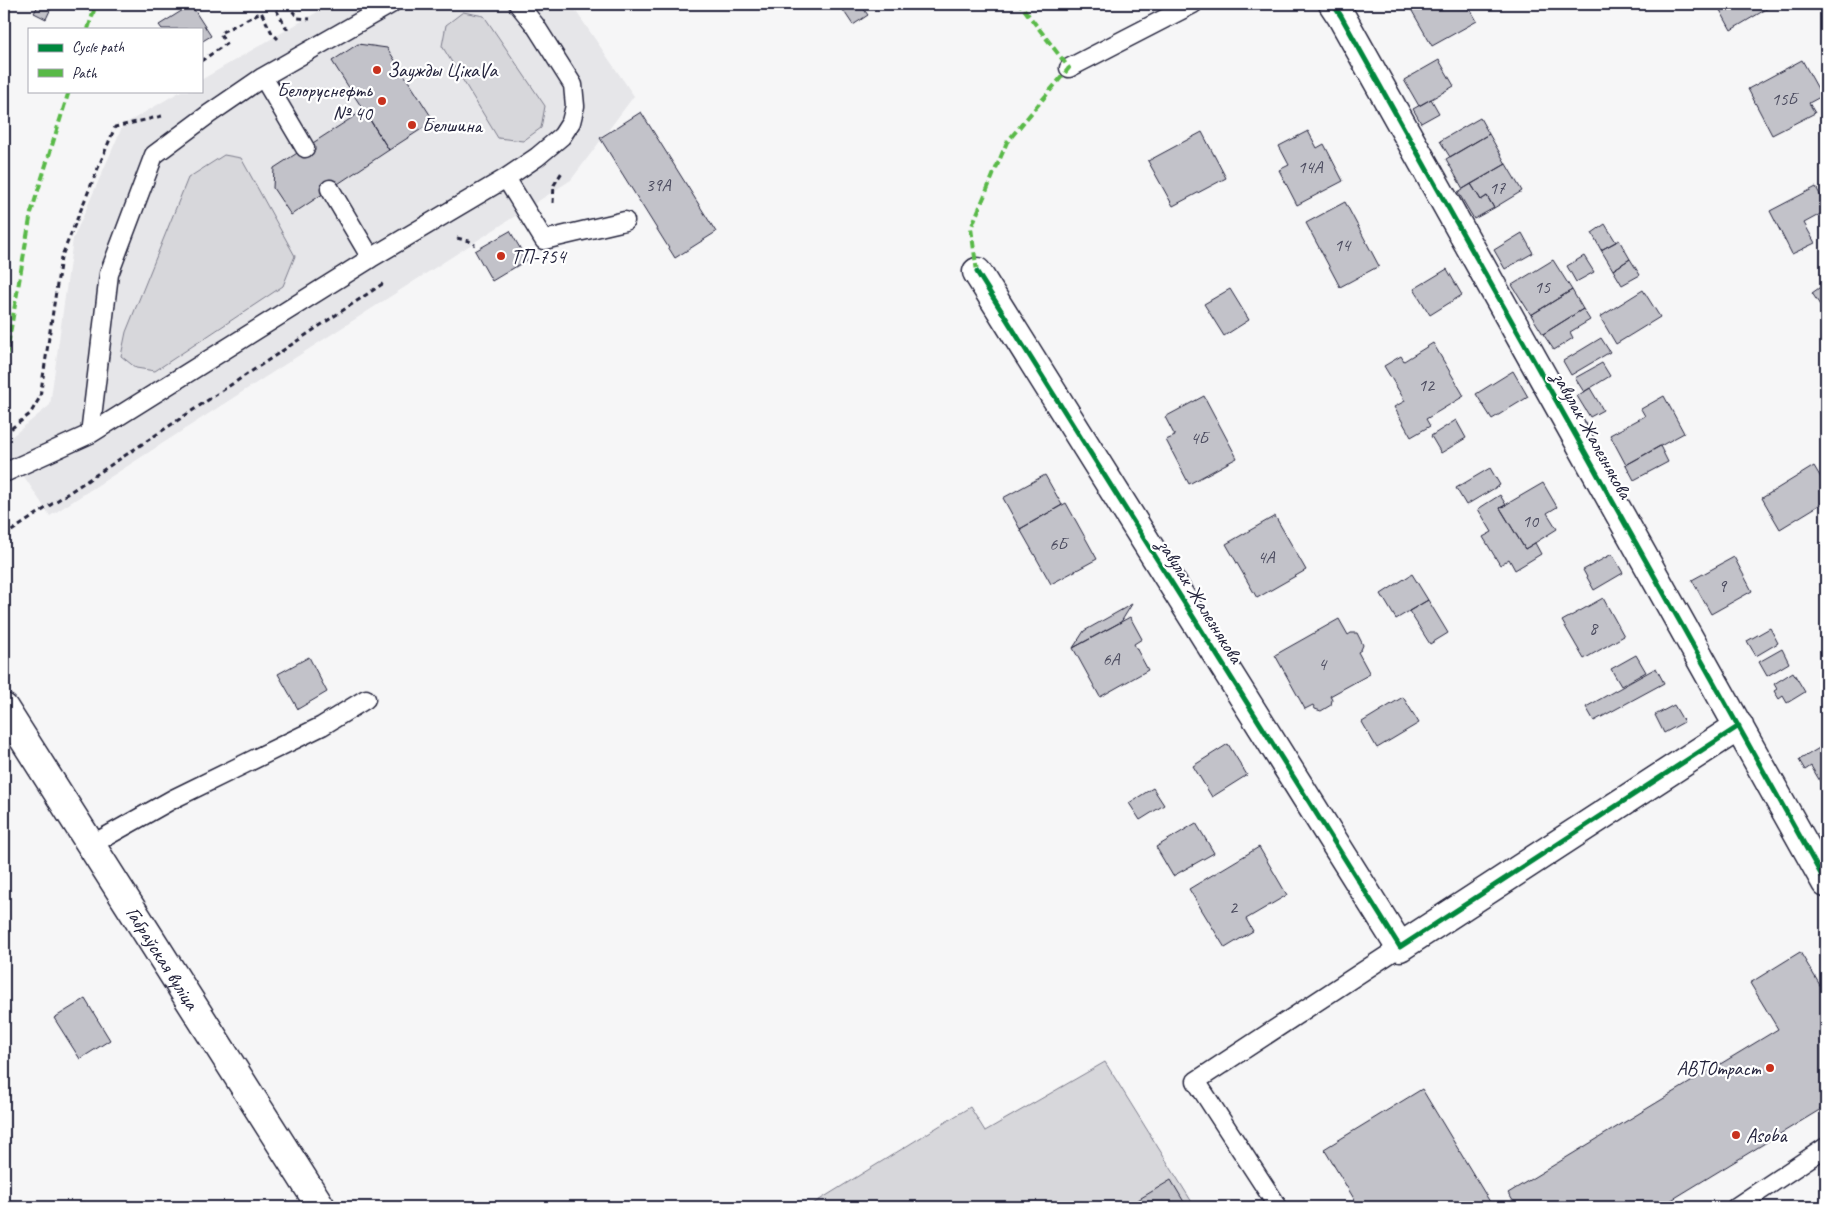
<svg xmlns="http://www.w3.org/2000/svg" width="1830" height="1211" font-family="Caveat,sans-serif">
<rect width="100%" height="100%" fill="#f6f6f7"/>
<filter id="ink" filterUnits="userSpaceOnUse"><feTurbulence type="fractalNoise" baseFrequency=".02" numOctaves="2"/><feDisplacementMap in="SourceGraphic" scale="10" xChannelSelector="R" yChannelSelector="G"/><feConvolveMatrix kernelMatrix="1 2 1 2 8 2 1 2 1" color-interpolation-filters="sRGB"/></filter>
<g filter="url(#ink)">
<!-- built -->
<path fill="#e6e6e9" d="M331 4H571L634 96 571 180 50 516 4 446V443L50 405 73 239 123 125 181 91H201V80Z"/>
<!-- green -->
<path fill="#d7d7db" stroke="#7c7c8b" d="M463 12 484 16 545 106 541 128 523 141 498 138 442 46 446 25Z
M224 155 241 158 295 256 283 286 155 371 136 368 121 356 126 332 188 178Z
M1105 1062 1195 1207H808L970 1107 985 1131Z"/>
<!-- building -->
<path fill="#c2c2c9" stroke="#22223b" d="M39 4H53L46 19 34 13Z
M846 4H860L868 15 853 25 841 7Z
M1408 4H1467L1477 21 1432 46Z
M1716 4H1730L1720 10Z
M1730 4H1775L1731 30 1720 10Z
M191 5 211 36 201 42V29H162L159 25Z
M358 44 387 48 434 121 389 150 332 61Z
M1439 60 1454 86 1419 106 1404 80Z
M1802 60 1822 96 1809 103 1815 113 1772 135 1748 89Z
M1431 99 1439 113 1421 123 1413 109Z
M364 110 389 150 291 215 273 188 274 168Z
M641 112 716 232 675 258 600 138Z
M1480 118 1489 134 1450 157 1440 141Z
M1308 131 1317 148 1324 144 1343 181 1297 205 1279 170 1289 165 1279 146Z
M1202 132 1226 178 1173 206 1148 161Z
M1489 134 1506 164 1463 189 1446 159Z
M1506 164 1522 191 1494 208 1487 196 1481 200 1471 184Z
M1471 184 1481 200 1487 196 1494 208 1474 219 1458 192Z
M1816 187 1826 206V211L1804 223 1815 243 1792 254 1770 211Z
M1345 202 1379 266 1340 287 1306 223Z
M1605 224 1616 242 1601 250 1592 233Z
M510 231 527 260 492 281 475 251Z
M1522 233 1533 253 1505 269 1494 250Z
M1619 240 1630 259 1613 270 1601 250Z
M1584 256 1594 272 1576 282 1567 266Z
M1630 259 1640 275 1622 285 1613 270Z
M1553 260 1572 290 1531 315 1512 285Z
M1447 269 1462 295 1430 315 1414 289Z
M1826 283V314L1812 293Z
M1230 289 1249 320 1224 336 1204 304Z
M1572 290 1583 309 1543 334 1531 315Z
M1643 290 1660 317 1616 344 1600 317Z
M1583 309 1590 320 1570 332 1573 338 1554 350 1543 334Z
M1601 338 1610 352 1571 375 1563 361Z
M1433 343 1464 396 1426 419 1430 426 1411 437 1394 407 1405 401 1384 366 1401 356 1404 361Z
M1602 363 1610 376 1584 392 1575 378Z
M1513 371 1528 397 1492 419 1476 394Z
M1590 388 1603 410 1590 417 1577 396Z
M1204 396 1237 458 1189 484 1166 440 1175 436 1165 417Z
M1664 396 1684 433 1626 465 1610 435 1645 416 1641 409Z
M1456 420 1466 438 1441 453 1431 436Z
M1660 446 1668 462 1634 480 1626 465Z
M1814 466 1826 486V501L1780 529 1762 498Z
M1490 468 1500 485 1466 505 1456 488Z
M1045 475 1062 505 1020 529 1003 498Z
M1543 483 1557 507 1547 513 1557 529 1525 549 1500 508Z
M1500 495 1506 505 1500 508 1525 549 1535 543 1541 554 1515 570 1509 559 1500 565 1483 537 1492 532 1478 509Z
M1066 503 1097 559 1051 584 1020 529Z
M1275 516 1306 570 1257 598 1226 544Z
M1612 554 1623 573 1594 590 1583 570Z
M1734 557 1752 591 1711 614 1692 580Z
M1412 574 1428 600 1396 619 1381 594Z
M1603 598 1624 636 1584 659 1562 621Z
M1428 600 1448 633 1430 644 1409 611Z
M1132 604 1121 622 1073 648 1084 631Z
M1130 617 1142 639 1134 644 1148 670 1100 697 1073 648Z
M1339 619 1348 635 1351 633H1357L1363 645 1361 650 1358 652 1370 674 1330 696 1332 700 1331 705 1321 711 1315 709 1313 705 1305 709 1275 655Z
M1770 628 1778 643 1756 656 1747 641Z
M1782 649 1789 663 1767 676 1759 662Z
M1636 655 1646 672 1621 686 1611 669Z
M309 657 327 692 298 709 278 674Z
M1656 668 1664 683 1594 721 1586 707Z
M1793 672 1805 692 1787 703 1783 696 1779 699 1774 691 1777 689 1774 684Z
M1403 697 1419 723 1377 748 1362 722Z
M1674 705 1684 722 1664 733 1655 715Z
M1228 744 1247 775 1212 797 1193 766Z
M1826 744V786L1824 788 1811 766 1805 770 1799 760Z
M1153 788 1164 805 1140 820 1129 803Z
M1196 823 1214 853 1173 876 1156 847Z
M1259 847 1287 895 1246 919 1253 931 1225 948 1189 889Z
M1800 952 1826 995V1106L1660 1207H1517L1508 1193 1778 1029 1750 983Z
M85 999 110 1040 80 1059 54 1018Z
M1422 1089 1493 1207H1359L1324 1149Z
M1171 1180 1187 1207H1126Z"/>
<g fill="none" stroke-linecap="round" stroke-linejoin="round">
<!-- lane casing -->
<g stroke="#22223b" stroke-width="21">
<path id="lane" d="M1069 68 1193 4
M263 77 305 148
M506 178 537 157 562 136 571 122 575 106 573 85 535 25 518 4
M330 189 371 258
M90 434 109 274 154 155 209 114 263 77 391 4
M4 473 90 434 371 258 506 178 544 240 625 221
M91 845 173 799 322 726 366 699
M1278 1207 1196 1081 1400 947
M1736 1207 1826 1147"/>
</g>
<!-- street casing -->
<g stroke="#22223b" stroke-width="31">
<path id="street" d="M1333 4 1341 16 1826 883
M977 272 1400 947 1739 726"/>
</g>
<!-- secondary casing -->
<g stroke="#22223b" stroke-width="31">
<g id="secondary">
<path id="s1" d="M4 708 321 1207"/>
</g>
</g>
<!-- path -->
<path stroke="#22223b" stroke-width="3" stroke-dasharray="5 4" stroke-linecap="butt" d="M278 4 274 6 287 29V34
M287 4 298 18 310 19
M201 61 226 44 220 33 261 12 272 33 278 39
M553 203 554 185 562 172
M457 238 469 241 475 245
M4 434 30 414 40 397 61 258 115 127 162 116
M4 536 384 283"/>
<!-- lane -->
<use href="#lane" stroke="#fff" stroke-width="18"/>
<!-- street -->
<use href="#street" stroke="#fff" stroke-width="28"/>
<!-- secondary -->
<use href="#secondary" stroke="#fff" stroke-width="28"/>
<!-- quiet -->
<path stroke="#58b947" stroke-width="4" stroke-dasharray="8 4" stroke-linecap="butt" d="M88 29 96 4
M977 272 971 228 1007 142 1069 68 1020 4
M4 368 31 213 69 91"/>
<!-- cycleway casing -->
<g stroke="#fff" stroke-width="8">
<path id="cycleway" d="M1333 4 1341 16 1826 883
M977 272 1400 947 1739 726"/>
</g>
<!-- cycleway -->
<use href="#cycleway" stroke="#00873e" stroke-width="5"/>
</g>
</g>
<!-- markers -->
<g fill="#c8321e" stroke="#fff" stroke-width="2">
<circle cx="377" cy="70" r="5"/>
<circle cx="382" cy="101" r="5"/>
<circle cx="412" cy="125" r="5"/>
<circle cx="501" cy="256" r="5"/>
<circle cx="1770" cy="1068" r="5"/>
<circle cx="1736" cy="1135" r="5"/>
</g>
<g text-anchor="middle" stroke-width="4.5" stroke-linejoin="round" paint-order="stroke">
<!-- number labels -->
<g font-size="18" fill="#4a4a5e">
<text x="1784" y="105">15Б</text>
<text x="1310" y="173">14А</text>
<text x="658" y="191">39А</text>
<text x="1497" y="194">17</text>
<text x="1342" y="251">14</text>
<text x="1542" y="293">15</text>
<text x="1426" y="391">12</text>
<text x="1199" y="444">4Б</text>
<text x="1530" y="527">10</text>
<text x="1058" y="550">6Б</text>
<text x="1266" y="563">4А</text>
<text x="1722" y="592">9</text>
<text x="1593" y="634">8</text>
<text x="1111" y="665">6А</text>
<text x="1322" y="670">4</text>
<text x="1233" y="913">2</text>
</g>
<!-- poi labels -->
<g font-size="20" fill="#22223b" stroke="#fff" text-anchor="start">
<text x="387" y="77">Заужды ЦікаVа</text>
<text x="372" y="97" text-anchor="end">Белоруснефть<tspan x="372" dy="23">№ 40</tspan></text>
<text x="422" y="132">Белшина</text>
<text x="511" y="263">ТП-754</text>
<text x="1760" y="1075" text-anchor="end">АВТОтраст</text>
<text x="1746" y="1142">Asoba</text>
</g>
<!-- street labels -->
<g font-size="20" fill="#22223b" stroke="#fff">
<text transform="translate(1593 435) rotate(61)" y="7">завулак Жалезнякова</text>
<text transform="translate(1201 601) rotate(58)" y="7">завулак Жалезнякова</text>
<text dy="7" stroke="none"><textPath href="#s1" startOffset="296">Габраўская вуліца</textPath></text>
</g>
</g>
<!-- margin -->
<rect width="1830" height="1211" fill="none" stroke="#fff" stroke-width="20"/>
<rect x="10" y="10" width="1810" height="1191" fill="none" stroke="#22223b" stroke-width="2" filter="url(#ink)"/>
<!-- legend -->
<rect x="28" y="28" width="175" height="65" fill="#ffffff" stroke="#a7a7b1"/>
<rect x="38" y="44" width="25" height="8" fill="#00873e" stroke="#a7a7b1"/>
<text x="72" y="52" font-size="15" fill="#22223b">Cycle path</text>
<rect x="38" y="69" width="25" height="8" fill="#58b947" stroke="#a7a7b1"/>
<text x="72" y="78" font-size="15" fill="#22223b">Path</text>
</svg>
